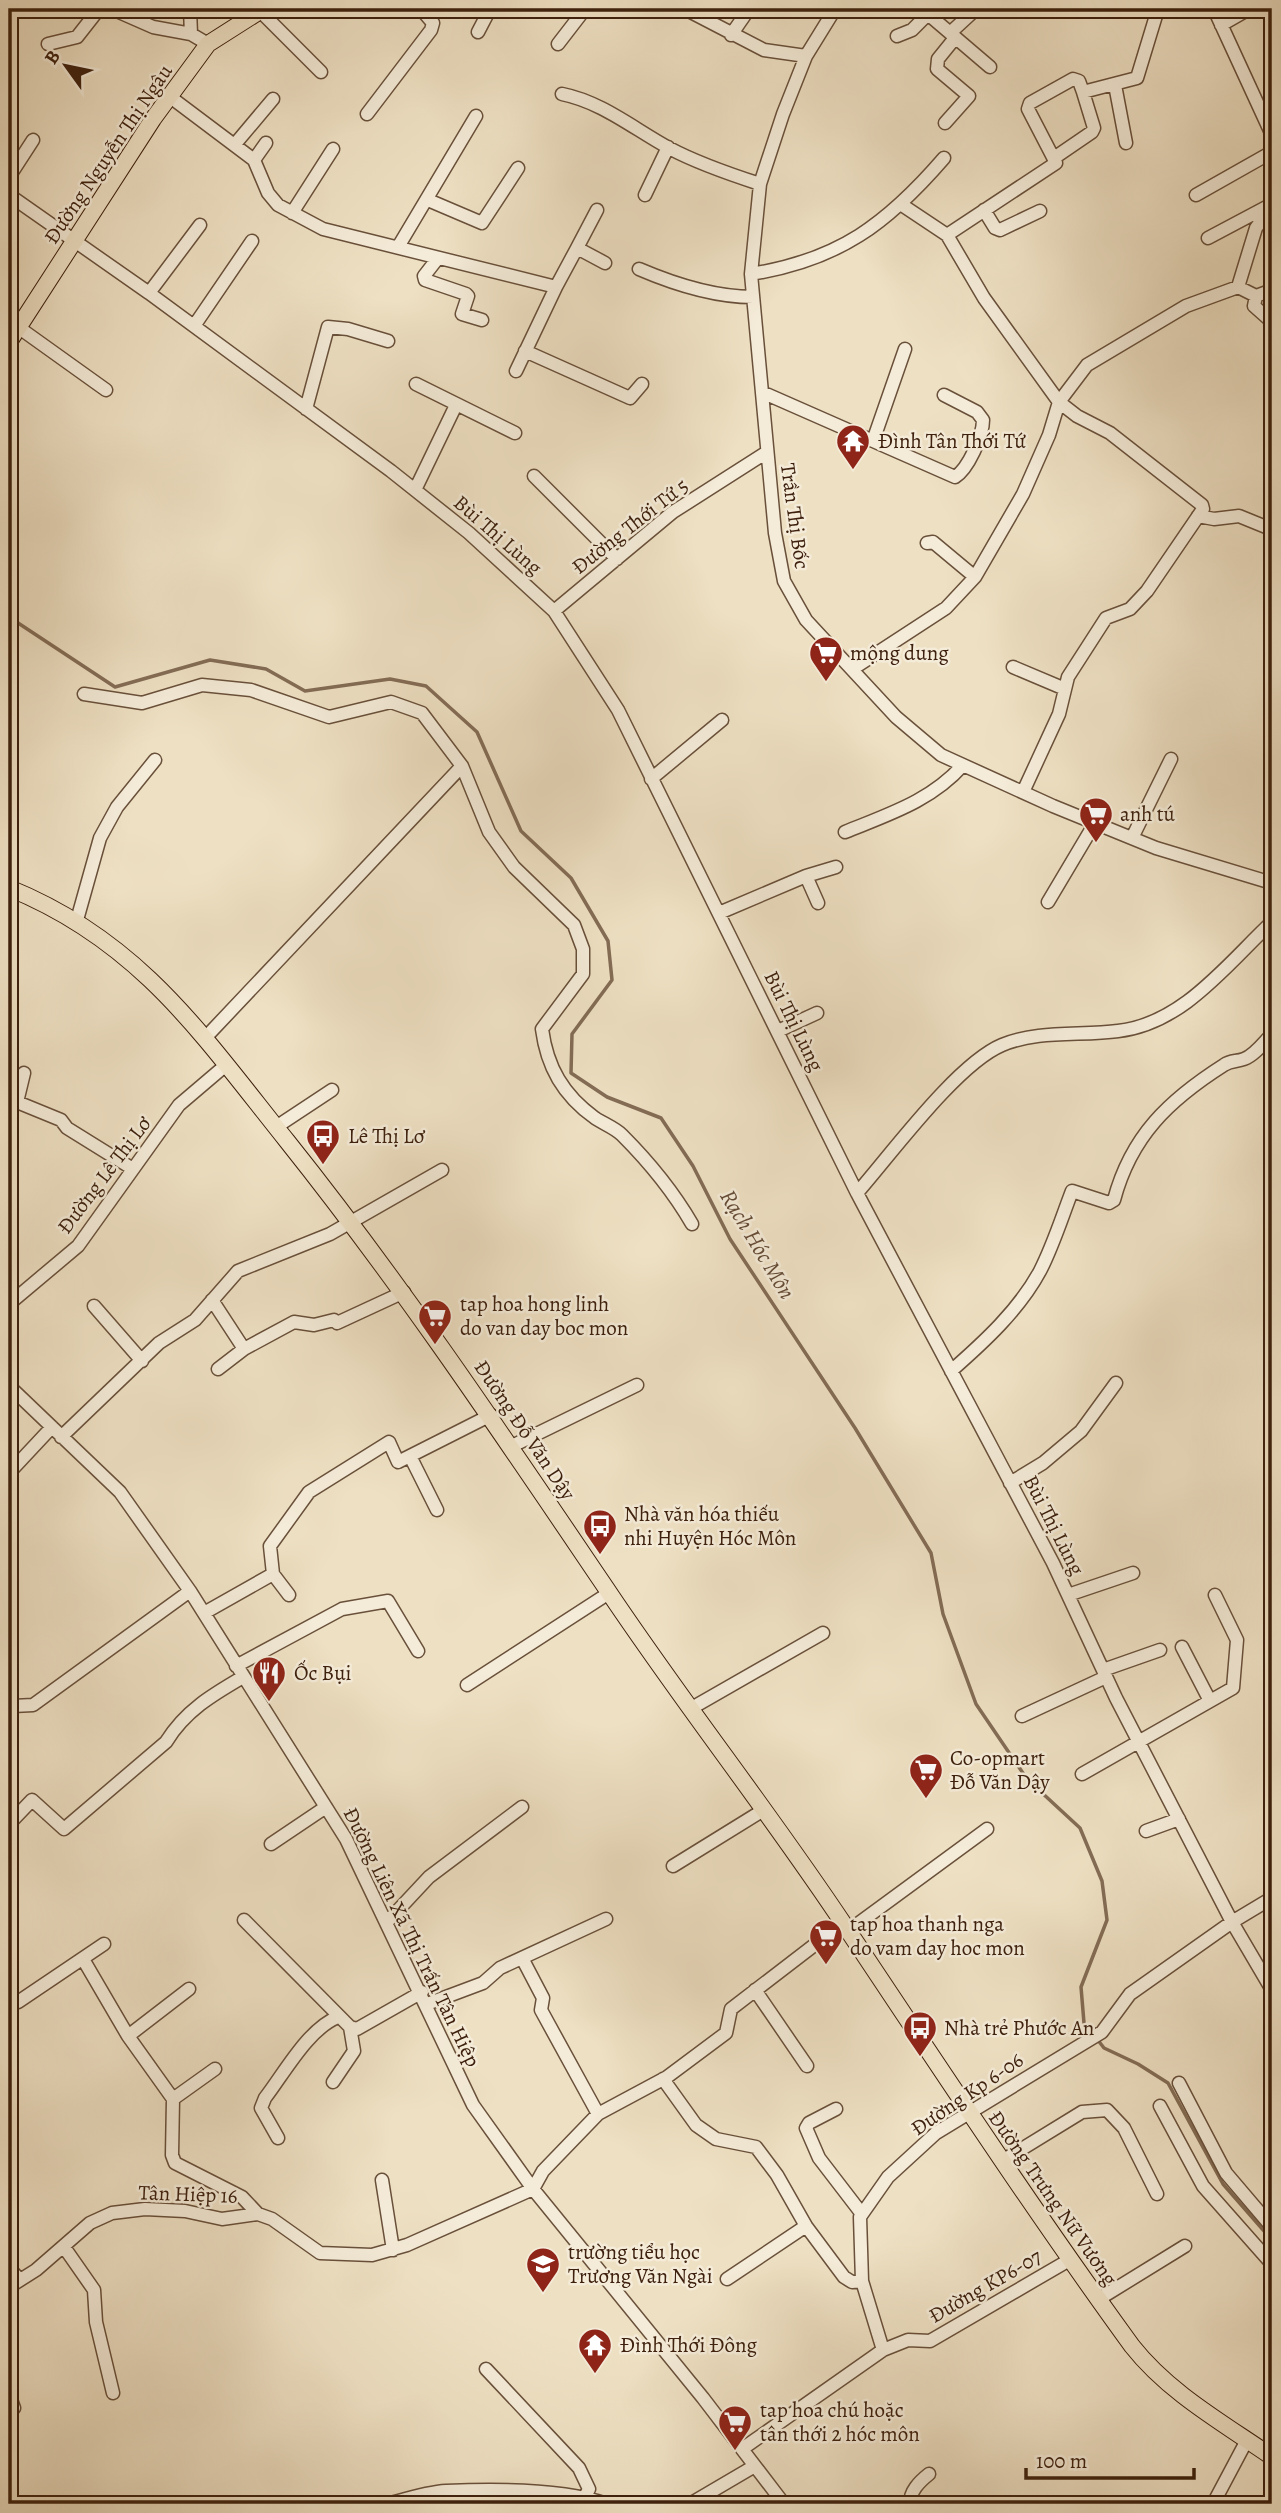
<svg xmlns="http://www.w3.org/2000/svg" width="1281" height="2513" font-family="Alegreya,serif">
<rect width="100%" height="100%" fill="#eee0c3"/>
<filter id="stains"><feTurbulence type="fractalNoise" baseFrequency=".00286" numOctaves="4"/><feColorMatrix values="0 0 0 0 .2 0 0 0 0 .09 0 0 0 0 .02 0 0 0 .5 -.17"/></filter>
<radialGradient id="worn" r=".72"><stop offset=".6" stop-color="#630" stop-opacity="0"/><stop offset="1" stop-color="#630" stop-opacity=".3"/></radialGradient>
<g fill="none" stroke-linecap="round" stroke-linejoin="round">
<!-- stream -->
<path stroke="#836c55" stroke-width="3.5" d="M9 617 115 687 210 660 266 669 305 691 390 679 426 686 477 732 521 831 571 878 608 941 612 980 572 1034 571 1073 607 1097 661 1118 693 1166 730 1239 855 1428 931 1553 943 1614 976 1704 1027 1779 1080 1828 1102 1881 1107 1920 1081 1987 1084 2023 1092 2033
M1097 2039 1104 2048 1138 2064 1168 2083 1223 2184 1272 2240"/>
<!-- minor casing -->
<g stroke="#69503a" stroke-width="15">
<path id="minor" d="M112 9 153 27 191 34 208 44
M190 9 191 34
M685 9 764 50 806 56
M835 9 806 56 783 114 760 184 751 274 775 533 784 581 806 620 896 717 941 755 1053 806 1156 848 1272 883
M922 9 990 67
M1214 9 1272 135
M260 11 321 72
M9 15 12 9
M1221 25 1249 9
M478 32 490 9
M950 33 976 9
M731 35 749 9
M897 36 912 30 928 14
M48 44 77 37 99 9
M558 44 585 9
M1115 85 1126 143
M562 94C602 102 634 129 669 148 697 163 729 174 760 184
M169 96 254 160 268 193 278 205 323 229 556 287 577 248 605 263
M367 114 431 30 433 23 421 9
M945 123 969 96 937 69 938 59 955 38
M236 143 273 99
M1054 158 1092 132 1094 128 1083 92
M254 160 266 143
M9 177 33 140
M9 195 149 293 391 471 469 533 554 611 618 710 857 1193 1053 1563 1116 1698 1232 1922 1272 1990
M645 195 668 147
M1196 195 1272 152
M428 200 482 223 518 168
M902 205 947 235 984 298 1059 402 1077 416 1110 433 1202 505 1203 509 1147 591 1130 609 1106 618 1068 677 1059 714 1023 792
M984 210 995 228 1000 230 1040 211
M292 213 333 149
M947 235 1056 163 1028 109 1030 103 1073 79 1079 81 1083 92 1137 78 1158 9
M1208 238 1272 204
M398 247 476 116
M577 248 597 210
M438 258 424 276 425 280 466 294 468 296 462 314 482 320
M639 269C674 284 715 297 753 297
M751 274C839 260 887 224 944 158
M1238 287 1256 228 1272 206
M149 293 200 225
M1256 296 1254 306 1272 322
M194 326 252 241
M18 327 106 390
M525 351 630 398 642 384
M516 371 556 287
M416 384 515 433
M764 393 955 477C968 469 983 436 983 420L977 412 944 395
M306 409 328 327 348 329 388 341
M873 441 905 349
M534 476 617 559
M415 490 456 405
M1198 516 1214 519 1239 516 1266 527 1272 523
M927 543 933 542 975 577
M554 611 673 512 767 452
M1013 667 1065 689
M854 668 946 608 975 577 1023 494 1049 435 1059 402 1087 365 1186 306 1238 287 1256 296 1272 290
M84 694 142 703 202 685 251 690 329 717 391 702 422 713 462 766 489 832 514 867 574 925 583 949V974L542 1029C547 1067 563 1095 595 1118 604 1124 615 1128 622 1135 648 1161 674 1193 692 1224
M651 779 722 720
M845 832C889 814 931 801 963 765
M1132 838 1171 759
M806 876 818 903
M1048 902 1095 823
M719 913 806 876 836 867
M77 920 100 838 117 807 155 760
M778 1031 817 1013
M206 1037 462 766
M24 1073 17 1102 61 1120 67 1128 133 1169
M276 1127 332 1090
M857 1193C892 1153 957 1064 1002 1045 1037 1030 1081 1036 1118 1031 1183 1024 1228 963 1272 922
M212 1300 244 1349
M9 1304 78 1246 179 1105 226 1065
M94 1306 142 1361
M218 1369 244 1349 294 1322 314 1325 334 1320 337 1323 404 1292
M951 1371C984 1342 1019 1310 1040 1271 1053 1246 1062 1217 1072 1191L1109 1203 1114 1200C1131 1136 1169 1100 1224 1065 1231 1060 1236 1062 1244 1059 1255 1055 1264 1042 1272 1034
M9 1386 120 1492 190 1591 346 1839 473 2105 533 2189 703 2398 784 2504
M61 1437 159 1343 195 1320 238 1271 330 1234 442 1170
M512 1446 637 1385
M411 1458 437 1510
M9 1473 52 1427
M1010 1483 1043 1463 1081 1431 1116 1383
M273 1574 270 1546 309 1492 389 1442 398 1462 491 1415
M1068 1595 1133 1573
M204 1613 273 1574 289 1595
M1182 1647 1210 1701
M236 1666 342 1609 388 1601 418 1651
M1103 1670 1160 1650
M467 1685 609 1593
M13 1706 33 1705 190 1591
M690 1709 823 1633
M1022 1716 1106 1677
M1082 1774 1233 1688 1237 1640 1215 1595
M9 1824 32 1800 64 1829 166 1742C185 1711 212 1695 243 1677
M1146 1831 1179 1819
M271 1844 326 1807
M673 1866 762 1811
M244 1920 350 2027 357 2029 422 1992
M387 1922 429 1877 522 1807
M848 1931 987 1829
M522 1958 543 1998 541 2010 598 2114
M83 1959 128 2036 189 1989
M755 1990 807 2066
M9 1998 18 2002 104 1944
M427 2004 483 1983 500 1968 606 1919
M128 2036 173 2099 215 2069
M663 2079 696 2125 716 2139 756 2147 777 2175 806 2226 844 2277 852 2282 862 2281
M333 2082 354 2051 350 2027
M1179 2083 1226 2173 1272 2227
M173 2099 172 2155 175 2163 242 2197 258 2214
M1160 2106 1203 2186 1272 2264
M836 2109 809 2123 806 2128 819 2158 862 2214
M278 2138 261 2108 265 2098C285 2072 308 2029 338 2017
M1002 2161 1082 2112 1107 2110 1124 2128 1157 2194
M382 2180 393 2250
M64 2247 94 2290 96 2322 113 2393
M9 2268 20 2280
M727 2279 806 2226
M9 2287 36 2270 90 2223 112 2213 145 2209 185 2211 222 2219 258 2214 272 2219 320 2253 372 2255 407 2245 533 2189 543 2171 598 2114 667 2077 726 2033 731 2009 843 1923
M1099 2299 1185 2246
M883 2350 862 2281 860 2217 888 2177 936 2133 1102 2032 1130 1994 1232 1922 1272 1898
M486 2369 579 2468 589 2489 585 2497
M9 2394 14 2408
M742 2449 883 2350 908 2340 930 2341 1071 2259
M388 2504C406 2499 427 2492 446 2491 492 2489 564 2489 607 2504
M690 2504 753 2467
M910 2504C910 2491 919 2482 929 2474
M1213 2504 1247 2440"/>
</g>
<!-- major casing -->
<g stroke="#3d200d" stroke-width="18">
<path id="major" d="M9 342 153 119 208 44 263 9
M9 888C140 941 202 1035 287 1141 402 1285 503 1436 606 1588 682 1702 767 1809 843 1923 938 2065 1031 2207 1132 2346 1169 2393 1223 2423 1272 2457"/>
</g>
<!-- minor -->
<use href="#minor" stroke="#f4ebd8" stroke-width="12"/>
<!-- major -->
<use href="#major" stroke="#eee0c3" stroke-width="16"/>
</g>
<!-- icons -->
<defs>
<g id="temple-pin" transform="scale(1.75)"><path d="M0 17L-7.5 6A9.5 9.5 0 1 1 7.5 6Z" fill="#8f2418" stroke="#f4ebd8"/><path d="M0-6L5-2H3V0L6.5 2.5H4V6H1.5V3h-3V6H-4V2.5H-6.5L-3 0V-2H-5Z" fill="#fff"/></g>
<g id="supermarket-pin" transform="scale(1.75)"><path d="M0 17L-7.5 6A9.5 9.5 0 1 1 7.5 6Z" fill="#8f2418" stroke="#f4ebd8"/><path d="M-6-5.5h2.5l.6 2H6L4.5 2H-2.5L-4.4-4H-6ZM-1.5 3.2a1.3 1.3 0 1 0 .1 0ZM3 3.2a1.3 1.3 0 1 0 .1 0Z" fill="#fff"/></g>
<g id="bus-pin" transform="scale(1.75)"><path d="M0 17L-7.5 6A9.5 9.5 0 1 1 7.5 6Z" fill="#8f2418" stroke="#f4ebd8"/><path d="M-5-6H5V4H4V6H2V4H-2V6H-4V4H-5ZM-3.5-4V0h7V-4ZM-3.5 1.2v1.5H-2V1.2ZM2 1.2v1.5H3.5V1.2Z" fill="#fff"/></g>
<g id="restaurant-pin" transform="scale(1.75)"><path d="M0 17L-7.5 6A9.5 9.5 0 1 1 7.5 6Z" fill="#8f2418" stroke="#f4ebd8"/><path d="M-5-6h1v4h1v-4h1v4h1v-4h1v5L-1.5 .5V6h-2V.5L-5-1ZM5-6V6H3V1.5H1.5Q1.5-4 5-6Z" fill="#fff"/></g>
<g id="school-pin" transform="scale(1.75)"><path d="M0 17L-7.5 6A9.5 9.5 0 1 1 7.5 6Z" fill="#8f2418" stroke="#f4ebd8"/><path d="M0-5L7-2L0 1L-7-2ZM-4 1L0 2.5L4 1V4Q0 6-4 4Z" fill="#fff"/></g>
</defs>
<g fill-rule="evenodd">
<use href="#temple-pin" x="853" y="441"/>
<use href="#supermarket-pin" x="826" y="653"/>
<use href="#supermarket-pin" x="1096" y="814"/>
<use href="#bus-pin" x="323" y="1136"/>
<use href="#supermarket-pin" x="435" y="1316"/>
<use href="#bus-pin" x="600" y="1526"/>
<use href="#restaurant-pin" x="269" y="1673"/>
<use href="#supermarket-pin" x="926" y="1770"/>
<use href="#supermarket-pin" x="826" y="1936"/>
<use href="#bus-pin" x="920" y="2028"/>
<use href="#school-pin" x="543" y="2264"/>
<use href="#temple-pin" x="595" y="2345"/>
<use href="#supermarket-pin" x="735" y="2422"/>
</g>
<g text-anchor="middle" stroke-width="5" stroke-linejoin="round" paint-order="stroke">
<!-- street labels -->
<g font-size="21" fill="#3d200d" stroke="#f4ebd8">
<text transform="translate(108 154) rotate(-56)" y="7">Đường Nguyễn Thị Ngâu</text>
<text transform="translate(795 516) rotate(82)" y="7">Trần Thị Bốc</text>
<text transform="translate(630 526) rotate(-38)" y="7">Đường Thới Tứ 5</text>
<text transform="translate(498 535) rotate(41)" y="7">Bùi Thị Lùng</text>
<text transform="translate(794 1021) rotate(64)" y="7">Bùi Thị Lùng</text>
<text transform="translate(104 1175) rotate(-53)" y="7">Đường Lê Thị Lơ</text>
<text transform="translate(525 1430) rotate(56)" y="7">Đường Đỗ Văn Dậy</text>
<text transform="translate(1054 1525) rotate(63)" y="7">Bùi Thị Lùng</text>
<text transform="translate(412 1937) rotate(64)" y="7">Đường Liên Xã Thị Trấn Tân Hiệp</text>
<text transform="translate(967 2094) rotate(-34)" y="7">Đường Kp 6-06</text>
<text transform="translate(188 2194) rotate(2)" y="7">Tân Hiệp 16</text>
<text transform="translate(1053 2198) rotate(55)" y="7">Đường Trưng Nữ Vương</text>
<text transform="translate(985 2286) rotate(-30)" y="7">Đường KP6-07</text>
</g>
<!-- poi labels -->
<g font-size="21" fill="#3d200d" stroke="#f4ebd8" text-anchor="start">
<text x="878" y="448">Đình Tân Thới Tứ</text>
<text x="850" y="660">mộng dung</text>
<text x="1120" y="821">anh tú</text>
<text x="348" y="1143">Lê Thị Lơ</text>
<text x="460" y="1311">tap hoa hong linh<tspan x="460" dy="24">do van day boc mon</tspan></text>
<text x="624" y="1521">Nhà văn hóa thiếu<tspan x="624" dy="24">nhi Huyện Hóc Môn</tspan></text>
<text x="294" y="1680">Ốc Bụi</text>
<text x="950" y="1765">Co-opmart<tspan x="950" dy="24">Đỗ Văn Dậy</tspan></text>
<text x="850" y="1931">tap hoa thanh nga<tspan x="850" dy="24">do vam day hoc mon</tspan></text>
<text x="944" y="2035">Nhà trẻ Phước An</text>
<text x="568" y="2259">trường tiểu học<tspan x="568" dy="24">Trương Văn Ngài</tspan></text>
<text x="620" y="2352">Đình Thới Đông</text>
<text x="760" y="2417">tap hoa chú hoặc<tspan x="760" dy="24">tân thới 2 hóc môn</tspan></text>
</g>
<!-- water labels -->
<g font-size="23" font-style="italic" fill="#664c37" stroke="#f4ebd8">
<text transform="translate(758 1244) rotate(59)" y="8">Rạch Hóc Môn</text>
</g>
</g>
<!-- margin -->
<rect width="1281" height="2513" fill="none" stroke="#eee0c3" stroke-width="35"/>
<rect x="10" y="10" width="1260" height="2492" fill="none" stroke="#3d200d" stroke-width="3.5"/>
<rect x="18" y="18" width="1246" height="2478" fill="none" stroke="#3d200d" stroke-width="2"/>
<!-- north arrow -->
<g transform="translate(66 66) rotate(303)" stroke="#f4ebd8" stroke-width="5" paint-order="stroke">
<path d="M0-5L12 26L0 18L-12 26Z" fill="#3d200d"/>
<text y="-10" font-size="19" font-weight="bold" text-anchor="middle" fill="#3d200d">B</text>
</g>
<!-- scale -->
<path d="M1026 2468v10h168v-10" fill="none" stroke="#3d200d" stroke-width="3.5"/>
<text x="1036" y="2468" font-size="21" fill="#3d200d" stroke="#f4ebd8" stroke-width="5" paint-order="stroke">100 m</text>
<rect width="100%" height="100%" filter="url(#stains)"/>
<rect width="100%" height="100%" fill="url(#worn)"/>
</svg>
